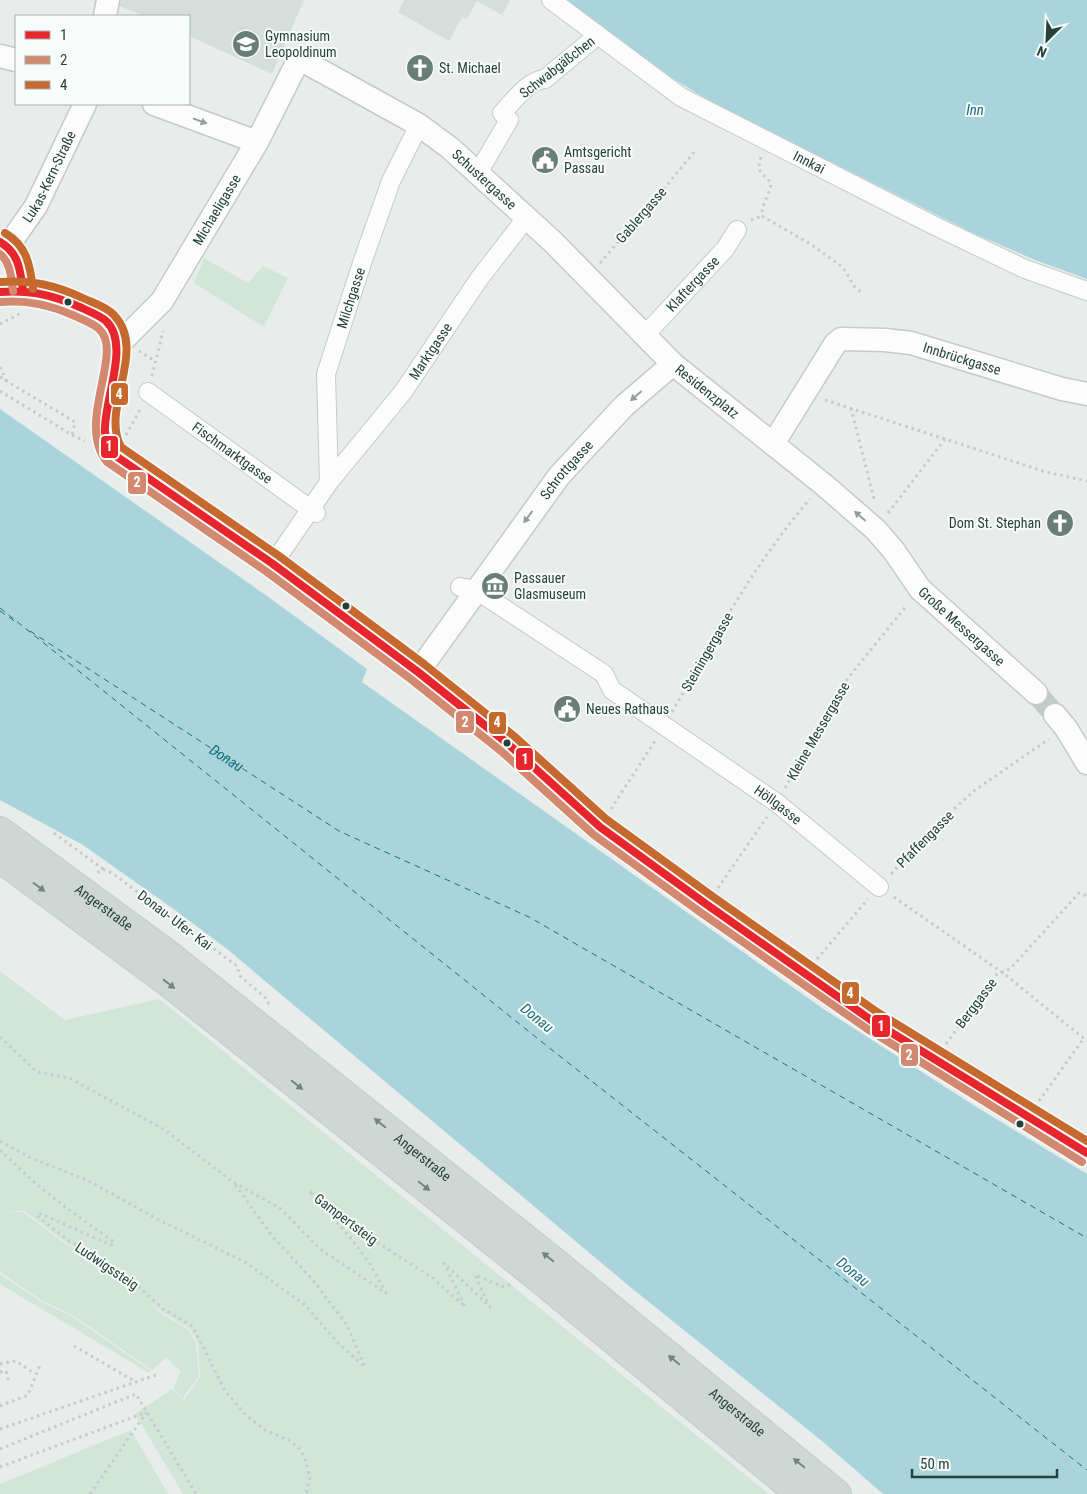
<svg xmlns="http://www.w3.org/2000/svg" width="1087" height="1494" font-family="'Roboto Condensed',sans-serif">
<rect width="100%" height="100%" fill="#e8edeb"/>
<!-- built -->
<path fill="#d6dedb" d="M120 0H304L272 74 189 36V16H144L117 5Z
M404 0H510L502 15 477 1 467 19 462 17 449 41 398 12Z"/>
<!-- green -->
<path fill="#d1e6d8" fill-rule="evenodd" d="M204 258 248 283 263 266 288 278 264 327 194 283Z
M0 971 65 1020 159 999 769 1494H183L135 1414 172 1389 184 1400 200 1377 198 1343 190 1329 162 1312 150 1302 161 1313 189 1330 196 1343 199 1376 183 1398 173 1389 181 1371 173 1365 167 1357 152 1370 74 1316 41 1300 0 1272ZM0 1211H24L68 1244 86 1253 140 1294 86 1255 67 1245 23 1212Z
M0 1274 40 1301 73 1317 151 1371 149 1373 0 1284Z
M131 1430 168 1494H0V1484Z"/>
<!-- water -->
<path fill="#a9d4db" d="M567 0H1087V279L1035 260 971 232 725 109 698 94 640 58Z
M0 409 267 596 367 669 362 682 822 1008 978 1108 1087 1174V1494H883L822 1441 629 1286 227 949 175 910 83 845 0 800Z"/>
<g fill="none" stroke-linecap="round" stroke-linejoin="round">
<!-- ferry -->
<g stroke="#1c6f80" stroke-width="1" stroke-dasharray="6 5" stroke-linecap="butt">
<path d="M0 608 552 1050 1087 1470"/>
<path d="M0 611 16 622"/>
<path id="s1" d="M30 631 339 831 529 917 1087 1238"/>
</g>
<!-- minor-tunnel -->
<path stroke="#c1cbc8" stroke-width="22" stroke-dasharray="22 11" stroke-linecap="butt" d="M1036 693 1055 715"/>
<!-- pedestrian casing -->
<g stroke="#c5cac8" stroke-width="20">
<g id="pedestrian">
<path id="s2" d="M551 0 681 97 933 225 1025 269 1087 291"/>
<path d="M478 173 509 120 502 113C513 102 528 80 545 79L598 35"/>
<path id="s3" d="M645 335 725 249 737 230"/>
<path id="s4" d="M148 392 316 513"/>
<path id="s5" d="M329 482 326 374 363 260 391 181 419 125"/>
<path id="s6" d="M273 564 329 482 403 392 479 279 527 217"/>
<path id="s7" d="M460 587 476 590 604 674 612 690 777 803 879 887"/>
</g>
</g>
<!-- minor casing -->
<g stroke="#c5cac8" stroke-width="25">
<g id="minor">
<path d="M105 16 108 0"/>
<path d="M0 56 16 60"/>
<path d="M154 104 257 142"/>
<path d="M0 242C21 252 20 269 23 290"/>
<path id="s8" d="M8 246 36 206 85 104"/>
<path d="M0 292C33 289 47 292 77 306 87 311 99 315 107 322 131 342 101 405 105 433 106 441 109 447 113 454L273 564 418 672 507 743 600 827 706 904 871 1020 934 1060 1087 1153"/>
<path id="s9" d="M117 346 162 301 257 142 298 61 307 63 419 125 450 148 552 241 673 364 823 484 876 530 894 551 920 589 1036 693"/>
<path id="s10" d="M773 444 835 344 841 339 885 340 911 343 1062 389 1087 394"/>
<path id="s11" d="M418 672 559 476 624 406 673 364"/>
<path d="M1055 715 1066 728 1087 763"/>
</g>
</g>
<!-- primary casing -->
<g stroke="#c3ccc9" stroke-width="30">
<g id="primary">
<path id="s12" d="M0 831 165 952 552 1260 837 1494"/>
<path d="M0 858 169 983 535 1275 800 1494"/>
</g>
</g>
<!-- path -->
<path stroke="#c3ccca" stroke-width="3" stroke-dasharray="2.5 4" stroke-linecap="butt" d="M761 157C756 173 762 172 771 183 770 195 761 204 762 216L812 245 841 266 846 272 854 286 862 293
M751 220 762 216
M600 263 663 190 694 152
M0 324 23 312
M139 351 155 361
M0 367 6 380
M152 376 163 331
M0 377 75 422 72 435
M0 391 72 435 85 441
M825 400 1046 472 1087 481
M851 408 874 499
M126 435 141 408
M888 513 945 439
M672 712C715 637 753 565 810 499
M785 788 848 678 907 605
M611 809 655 741
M54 833 103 869 97 873
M103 869 112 873 237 966 240 976 267 999 269 1005
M891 874 920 840 975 790 1049 739
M718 888 767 817
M894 897 1003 973 1087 1041
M817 959 868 899
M0 1037 37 1072 69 1078 165 1130 233 1182 281 1209 320 1249 386 1293 370 1264 350 1237 309 1191 362 1233 433 1278 465 1307 444 1263 490 1307 475 1275 503 1287 511 1284
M946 1044 996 975 1010 969 1079 893 1087 896
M1039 1101 1084 1038
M0 1141 31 1158 89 1181 157 1219 245 1262 305 1305 338 1343 365 1367 347 1325 312 1279 272 1236 234 1183
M0 1150 35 1183 65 1207 114 1242V1243L111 1245 39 1213 37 1216 40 1218 69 1241 88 1250 135 1283 163 1309 191 1325 195 1331 225 1391 247 1416 265 1430 288 1440 298 1447 305 1458 310 1478 306 1494
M74 1346 136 1382
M0 1364 16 1361 35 1374
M0 1372 6 1371 9 1382
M0 1406 28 1395 40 1365
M0 1429 156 1375
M0 1449 136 1394 196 1494
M0 1467 147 1412
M90 1494 146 1413"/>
<!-- pedestrian -->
<use href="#pedestrian" stroke="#fcfcfc" stroke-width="18"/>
<!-- minor -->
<use href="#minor" stroke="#fcfcfc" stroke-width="22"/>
<!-- primary -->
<use href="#primary" stroke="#cfd7d5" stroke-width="28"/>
<!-- bus-1 casing -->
<g stroke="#f7fbf9" stroke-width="11">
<path id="bus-1" d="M0 242C19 253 20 270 23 290
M0 292C32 290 53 295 82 308 90 312 99 315 106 321 131 344 103 402 105 432 106 440 109 447 113 454L273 564 418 672 507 743 600 827 706 904 871 1020 1087 1153"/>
</g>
<!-- bus-2 casing -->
<g stroke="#f7fbf9" stroke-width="11">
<path id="bus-2" d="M0 254C11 263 11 278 13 291
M1 302C28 300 50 305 75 316 83 320 93 323 99 329 125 352 75 423 107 462L267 572 412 680 501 751 594 835 700 912 866 1028 1082 1162"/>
</g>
<!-- bus-3 casing -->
<g stroke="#f7fbf9" stroke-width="11">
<path id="bus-3" d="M5 233C27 246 30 265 33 289
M0 282C33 280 55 285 85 299 94 303 107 307 114 315 148 351 100 408 121 447L279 556 424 664 514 736 606 819 712 896 877 1012 1087 1141"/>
</g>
<!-- bus-1 -->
<use href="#bus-1" stroke="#e6252c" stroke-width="8"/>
<!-- bus-2 -->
<use href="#bus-2" stroke="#d38970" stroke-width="8"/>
<!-- bus-3 -->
<use href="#bus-3" stroke="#c6692e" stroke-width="8"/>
</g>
<!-- one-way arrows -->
<defs><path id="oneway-solid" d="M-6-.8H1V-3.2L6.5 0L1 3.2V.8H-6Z" transform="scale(1.25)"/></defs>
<g fill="#909f9b">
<use href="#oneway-solid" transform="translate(200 121) rotate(20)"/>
<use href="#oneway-solid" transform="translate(636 396) rotate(139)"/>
<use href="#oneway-solid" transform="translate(860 516) rotate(-139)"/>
<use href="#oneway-solid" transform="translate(528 517) rotate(126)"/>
</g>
<g fill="#718580">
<use href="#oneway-solid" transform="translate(39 887) rotate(37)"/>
<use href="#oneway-solid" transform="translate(169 984) rotate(38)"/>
<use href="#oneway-solid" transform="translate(297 1085) rotate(39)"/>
<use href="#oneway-solid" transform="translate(380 1123) rotate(-141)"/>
<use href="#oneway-solid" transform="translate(424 1186) rotate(39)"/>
<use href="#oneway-solid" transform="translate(548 1257) rotate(-141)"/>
<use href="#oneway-solid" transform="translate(674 1360) rotate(-141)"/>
<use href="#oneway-solid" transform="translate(799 1463) rotate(-141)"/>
</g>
<!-- icons -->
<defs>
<g id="school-disc" transform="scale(1.4375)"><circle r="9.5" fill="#697e78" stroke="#f7fbf9"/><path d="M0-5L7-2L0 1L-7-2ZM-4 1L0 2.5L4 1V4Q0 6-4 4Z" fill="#fff"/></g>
<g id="church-disc" transform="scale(1.4375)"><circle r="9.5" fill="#697e78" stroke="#f7fbf9"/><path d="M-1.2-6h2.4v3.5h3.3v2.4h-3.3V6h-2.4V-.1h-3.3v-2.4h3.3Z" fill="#fff"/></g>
<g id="civic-disc" transform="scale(1.4375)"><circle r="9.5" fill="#697e78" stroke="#f7fbf9"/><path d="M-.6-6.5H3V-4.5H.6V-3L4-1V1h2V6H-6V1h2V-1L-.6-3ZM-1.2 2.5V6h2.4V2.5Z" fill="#fff"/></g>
<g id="museum-disc" transform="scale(1.4375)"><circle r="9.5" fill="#697e78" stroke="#f7fbf9"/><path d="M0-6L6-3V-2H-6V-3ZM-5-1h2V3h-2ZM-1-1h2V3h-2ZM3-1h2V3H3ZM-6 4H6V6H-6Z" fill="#fff"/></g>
</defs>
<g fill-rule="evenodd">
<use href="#school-disc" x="246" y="44"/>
<use href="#church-disc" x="420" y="68"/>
<use href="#civic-disc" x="545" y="160"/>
<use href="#church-disc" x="1060" y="523"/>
<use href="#museum-disc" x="495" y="586"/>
<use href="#civic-disc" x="567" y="709"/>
</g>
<!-- markers -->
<g fill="#24423a" stroke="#f7fbf9" stroke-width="2">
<circle cx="68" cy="302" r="4.5"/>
<circle cx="346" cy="606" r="4.5"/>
<circle cx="507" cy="743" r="4.5"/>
<circle cx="1020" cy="1124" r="4.5"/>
</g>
<g text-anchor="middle" stroke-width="4" stroke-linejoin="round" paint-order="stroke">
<!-- poi labels -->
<g font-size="14" fill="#24423a" stroke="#f7fbf9" text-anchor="start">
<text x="265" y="41">Gymnasium<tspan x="265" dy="16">Leopoldinum</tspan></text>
<text x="439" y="73">St. Michael</text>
<text x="564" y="157">Amtsgericht<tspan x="564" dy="16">Passau</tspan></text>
<text x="1041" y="528" text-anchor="end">Dom St. Stephan</text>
<text x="514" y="583">Passauer<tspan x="514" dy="16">Glasmuseum</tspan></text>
<text x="586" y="714">Neues Rathaus</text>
</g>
<!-- street labels -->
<g font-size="14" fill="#24423a" stroke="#f7fbf9">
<text transform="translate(557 67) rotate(-38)" y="5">Schwabgäßchen</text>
<text dy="5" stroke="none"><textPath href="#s2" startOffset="306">Innkai</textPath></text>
<text dy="5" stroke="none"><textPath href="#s8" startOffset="81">Lukas-Kern-Straße</textPath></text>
<text dy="5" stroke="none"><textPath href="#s9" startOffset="562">Schustergasse</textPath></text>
<text dy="5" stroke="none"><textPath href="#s9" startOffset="170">Michaeligasse</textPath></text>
<text transform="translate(641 215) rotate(-49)" y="5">Gablergasse</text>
<text dy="5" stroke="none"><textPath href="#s3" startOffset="70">Klaftergasse</textPath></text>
<text dy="5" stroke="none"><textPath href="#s5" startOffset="188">Milchgasse</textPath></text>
<text dy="5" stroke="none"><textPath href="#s6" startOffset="265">Marktgasse</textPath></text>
<text dy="5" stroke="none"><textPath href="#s10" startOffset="249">Innbrückgasse</textPath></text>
<text dy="5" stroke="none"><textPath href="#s9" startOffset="870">Residenzplatz</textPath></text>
<text dy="5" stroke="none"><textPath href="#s4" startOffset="104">Fischmarktgasse</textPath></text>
<text dy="5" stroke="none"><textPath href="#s11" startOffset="251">Schrottgasse</textPath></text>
<text dy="5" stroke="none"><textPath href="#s9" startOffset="1218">Große Messergasse</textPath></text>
<text transform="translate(707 652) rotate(-60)" y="5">Steiningergasse</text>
<text transform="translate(818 731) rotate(-60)" y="5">Kleine Messergasse</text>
<text dy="5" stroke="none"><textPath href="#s7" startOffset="389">Höllgasse</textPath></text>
<text transform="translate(925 839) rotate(-45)" y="5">Pfaffengasse</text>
<text dy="5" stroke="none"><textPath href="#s12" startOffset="129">Angerstraße</textPath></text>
<text transform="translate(175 920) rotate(37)" y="5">Donau- Ufer- Kai</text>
<text transform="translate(976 1003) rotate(-53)" y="5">Berggasse</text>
<text dy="5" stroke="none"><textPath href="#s12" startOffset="534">Angerstraße</textPath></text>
<text transform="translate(346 1219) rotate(37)" y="5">Gampertsteig</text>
<text transform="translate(107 1266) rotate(34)" y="5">Ludwigssteig</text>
<text dy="5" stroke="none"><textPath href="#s12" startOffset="939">Angerstraße</textPath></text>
</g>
<!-- water labels -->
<g font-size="15" font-style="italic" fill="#1c6f80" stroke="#f7fbf9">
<text x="975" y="115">Inn</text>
<text dy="5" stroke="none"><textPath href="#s1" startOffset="234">Donau</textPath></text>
<text transform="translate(537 1018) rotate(39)" y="5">Donau</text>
<text transform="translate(853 1272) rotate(39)" y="5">Donau</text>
</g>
</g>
<g stroke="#f7fbf9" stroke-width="2">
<rect x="110" y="382" width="19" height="24" rx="5" fill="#c6692e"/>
<rect x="100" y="435" width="19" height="24" rx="5" fill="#e6252c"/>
<rect x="127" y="471" width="20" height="24" rx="5" fill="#d38970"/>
<rect x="455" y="710" width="20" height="24" rx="5" fill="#d38970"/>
<rect x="488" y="711" width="19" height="24" rx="5" fill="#c6692e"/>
<rect x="515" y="747" width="19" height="24" rx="5" fill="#e6252c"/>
<rect x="841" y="981" width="19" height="24" rx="5" fill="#c6692e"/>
<rect x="871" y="1014" width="20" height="24" rx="5" fill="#e6252c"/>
<rect x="900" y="1043" width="19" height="24" rx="5" fill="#d38970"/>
</g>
<g font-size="14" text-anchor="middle" font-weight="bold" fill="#fff">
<text x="119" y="399">4</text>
<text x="109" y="451">1</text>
<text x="137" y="487">2</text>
<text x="465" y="727">2</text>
<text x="497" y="727">4</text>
<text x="525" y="764">1</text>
<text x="850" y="998">4</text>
<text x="881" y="1031">1</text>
<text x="909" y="1060">2</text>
</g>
<!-- legend -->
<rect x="15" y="15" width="175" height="90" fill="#f7fbf9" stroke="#a3b1ad"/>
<rect x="25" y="31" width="25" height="8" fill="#e6252c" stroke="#a3b1ad"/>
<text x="60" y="40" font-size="15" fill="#24423a">1</text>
<rect x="25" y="56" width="25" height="8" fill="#d38970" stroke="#a3b1ad"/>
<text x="60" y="65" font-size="15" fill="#24423a">2</text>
<rect x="25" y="81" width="25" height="8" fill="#c6692e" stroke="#a3b1ad"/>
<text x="60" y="90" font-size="15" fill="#24423a">4</text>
<!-- north arrow -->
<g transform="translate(1047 40) rotate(204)" stroke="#f7fbf9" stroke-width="4" paint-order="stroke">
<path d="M0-4L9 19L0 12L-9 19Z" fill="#24423a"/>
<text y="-8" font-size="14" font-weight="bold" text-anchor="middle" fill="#24423a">N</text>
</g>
<!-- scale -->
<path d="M912 1469v8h145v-8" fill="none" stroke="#24423a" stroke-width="2.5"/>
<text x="920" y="1469" font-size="15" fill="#24423a" stroke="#f7fbf9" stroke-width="4" paint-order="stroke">50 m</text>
</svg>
